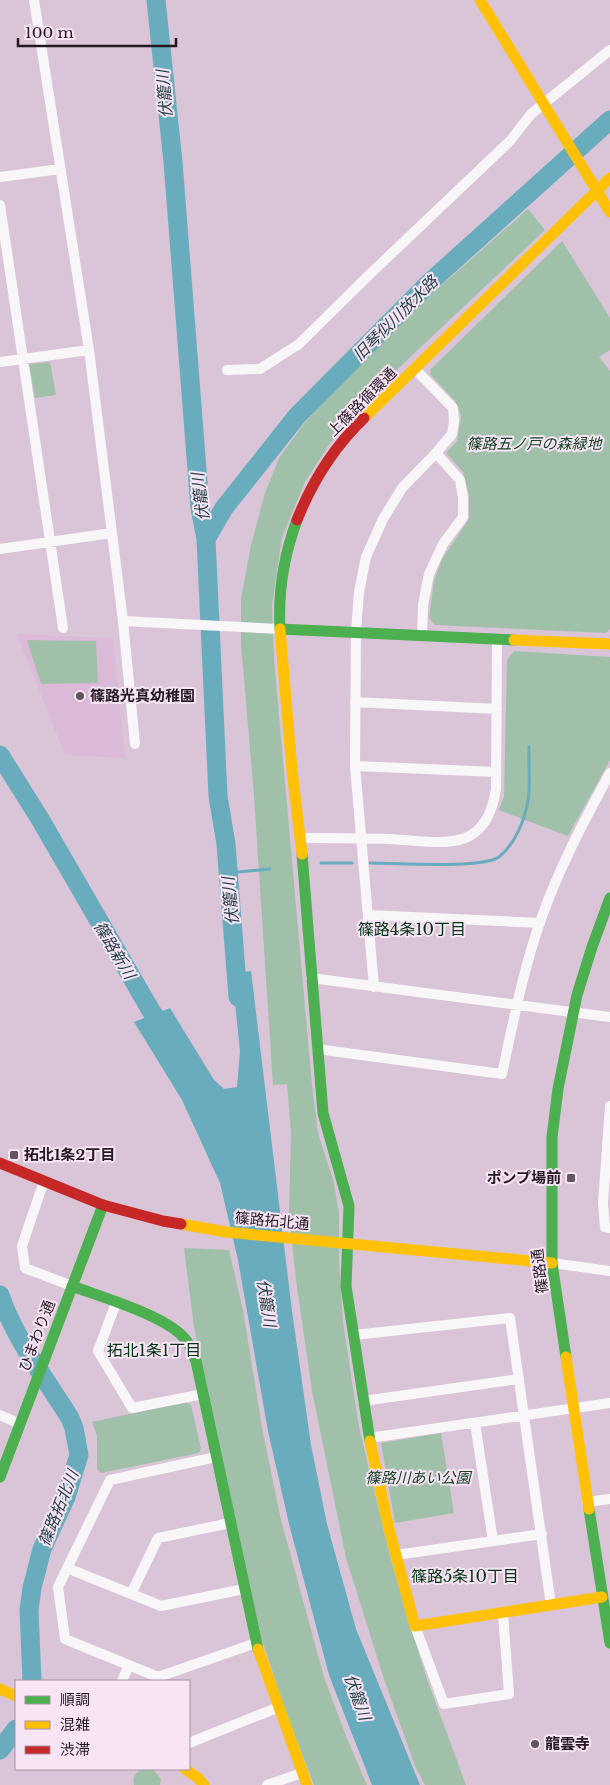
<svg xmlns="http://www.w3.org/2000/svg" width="610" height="1785" font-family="'Libre Baskerville','Noto Sans JP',serif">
<rect width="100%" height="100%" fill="#d9c5d7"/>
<!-- built -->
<path fill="#dbbad7" d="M17 634 113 638 125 758 65 755Z"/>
<!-- green -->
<path fill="#a0c0a9" d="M528 209 545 230 405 362 360 407 328 446 305 482 282 537 272 605 274 659 312 1085 318 1133 334 1183 339 1214V1259L343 1322 359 1427 389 1552 405 1609 427 1679 466 1785H425L415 1766 384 1679 346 1558 312 1391 296 1280 289 1214 291 1133 287 1084 273 1085 254 796 241 644V599L251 545 265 493 279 458 304 424 347 376 410 313Z
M562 241 610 318V350L599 357 610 371V629L606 633 435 625 429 618 434 581 442 559 469 519V495L463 472 446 453 457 441 461 416 455 401 430 374 431 369Z
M50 362 56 395 35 398 29 364Z
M27 640 96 641 98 683 41 684Z
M514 651 610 657V760L568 836 499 810 504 796 507 660Z
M184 1248 229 1250 243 1310 263 1433 281 1520 324 1677 346 1736 367 1785H314L286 1712 262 1640 228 1492 194 1327Z
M186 1402 191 1405 201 1448 199 1453 101 1473 97 1469V1436L92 1422Z
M441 1433 454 1513 395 1523 381 1443Z
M142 1769H153L161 1779 160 1785H134C132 1777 136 1773 142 1769Z"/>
<!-- water -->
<path fill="#68acbe" d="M251 971 292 1311 311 1445 327 1524 356 1629 420 1785H372L329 1675 289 1524 268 1431 238 1260 220 1183 182 1100 134 1022 170 1008 214 1080 224 1089 237 1087 240 1051 232 974Z"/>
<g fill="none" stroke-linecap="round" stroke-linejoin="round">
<!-- stream -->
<path stroke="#68acbe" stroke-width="3" d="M321 863H352
M370 863C395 863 482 869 499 857 515 844 525 820 528 800 531 785 528 763 529 747
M228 873 270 869"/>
<!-- river -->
<path stroke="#68acbe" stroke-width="19" d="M156 0 173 162 200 508 206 539 218 796 226 844 238 997
M206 539 224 508 297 416 430 282 610 120
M0 755 40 819 150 1009 167 1035
M0 1295C15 1339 45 1378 70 1418L74 1428 79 1455 66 1497 42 1549 32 1588 29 1610 32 1681
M0 1750 16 1729"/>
<!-- street -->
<path stroke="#f9f6f9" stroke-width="10" d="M34 0 89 350 123 621 135 744
M0 177 60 169
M0 205 63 628
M0 362 89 350
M415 369 453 408 454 421 452 434 436 453 460 480 463 498V517L443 544 429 574 423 605 422 636
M227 370 260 369 299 344 371 273 510 141 531 114 610 50
M0 549 112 533
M123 621 280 629
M355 702 497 709
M355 766 496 772
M301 838C331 838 360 838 389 839 411 840 445 846 465 838 486 830 493 809 496 789L497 639
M368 915 540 923
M311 978 610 1017
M374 987 355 766 356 632 359 592 366 557 383 519 402 488 436 453
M317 1049 502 1074C513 1023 523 971 540 922 558 870 584 821 610 773
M610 1106 603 1203 605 1227 610 1228
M44 1181 22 1246 25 1268 72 1286
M552 1263 610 1271
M116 1303 98 1351 132 1408 203 1394
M354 1335 510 1318 551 1605
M363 1401 519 1379
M0 1415 20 1424
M475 1423 493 1541
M369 1438 610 1403
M216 1457 110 1480 58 1587 65 1639 158 1677 256 1643
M587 1502 610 1499
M396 1555 542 1534
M67 1568 161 1606 244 1589
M131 1594 158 1538 230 1523
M415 1626 444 1704 509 1694 503 1614
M122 1681 129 1665
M189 1743 279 1707
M267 1785 302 1773"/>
<!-- fast -->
<path stroke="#4caf50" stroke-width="11" d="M297 520C284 555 278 592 280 629L514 640
M302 854 323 1113 349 1206 346 1286 370 1441
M72 1286C101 1297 168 1316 186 1340 191 1346 193 1354 196 1361L258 1649
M566 1357 552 1263V1137L558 1089 577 995 592 947 610 898
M0 1477 103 1205
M589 1509 610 1643"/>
<!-- slow -->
<path stroke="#ffc107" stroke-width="11" d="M480 0 610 212
M364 418 610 178
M280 629 292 770 302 854
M514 640 610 644
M181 1224 226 1232 552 1263
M566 1357 589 1509
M370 1441 389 1529 415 1626 602 1597
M258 1649 307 1785
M0 1689 16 1696
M185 1769 198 1778 204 1785"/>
<!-- jam -->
<path stroke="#c62828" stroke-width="11" d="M297 520C312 482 334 447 364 418
M0 1163 103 1205 163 1221 181 1224"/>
</g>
<!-- markers -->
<g fill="#645563" stroke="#f7e4f4" stroke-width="2">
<circle cx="80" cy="696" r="5"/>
<rect x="9" y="1150" width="10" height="10" rx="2.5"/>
<rect x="566" y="1173" width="10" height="10" rx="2.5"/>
<circle cx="535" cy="1744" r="5"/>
</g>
<g text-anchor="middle" stroke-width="4" stroke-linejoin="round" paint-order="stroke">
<!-- street labels -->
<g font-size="15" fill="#251824" stroke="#f7e4f4">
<text transform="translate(362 402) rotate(-45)" y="5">上篠路循環通</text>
<text transform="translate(272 1221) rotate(5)" y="5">篠路拓北通</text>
<text transform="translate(540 1271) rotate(-97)" y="5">篠路通</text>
<text transform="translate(37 1336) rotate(-69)" y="5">ひまわり通</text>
</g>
<!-- park labels -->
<g font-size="15" font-style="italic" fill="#134322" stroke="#f7e4f4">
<text x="534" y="449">篠路五ノ戸の森緑地</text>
<text x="418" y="1483">篠路川あい公園</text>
</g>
<!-- poi labels -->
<g font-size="15" font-weight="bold" fill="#251824" stroke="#f7e4f4" text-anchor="start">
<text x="90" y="701">篠路光真幼稚園</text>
<text x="24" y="1160">拓北1条2丁目</text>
<text x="561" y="1183" text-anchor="end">ポンプ場前</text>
<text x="545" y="1749">龍雲寺</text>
</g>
<!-- water labels -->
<g font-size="16" font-style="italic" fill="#1e3e43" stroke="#f7e4f4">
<text transform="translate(164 94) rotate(-95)" y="6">伏籠川</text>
<text transform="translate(395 318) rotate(-45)" y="6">旧琴似川放水路</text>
<text transform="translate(200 497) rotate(-97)" y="6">伏籠川</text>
<text transform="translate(230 901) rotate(-96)" y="6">伏籠川</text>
<text transform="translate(115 950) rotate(59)" y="6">篠路新川</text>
<text transform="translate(267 1303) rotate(81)" y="6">伏籠川</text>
<text transform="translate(58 1508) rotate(-68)" y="6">篠路拓北川</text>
<text transform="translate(358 1697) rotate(70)" y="6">伏籠川</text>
</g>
<!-- neighbourhood labels -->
<g font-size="16" fill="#003412" stroke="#f7e4f4">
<text x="412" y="935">篠路4条10丁目</text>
<text x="154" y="1356">拓北1条1丁目</text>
<text x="465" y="1582">篠路5条10丁目</text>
</g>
</g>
<!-- legend -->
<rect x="15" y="1680" width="175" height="90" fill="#f7e4f4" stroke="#a392a1"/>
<rect x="25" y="1696" width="25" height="8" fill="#4caf50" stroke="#a392a1"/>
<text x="60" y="1705" font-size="15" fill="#251824">順調</text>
<rect x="25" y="1721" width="25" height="8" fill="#ffc107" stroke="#a392a1"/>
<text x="60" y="1730" font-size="15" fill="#251824">混雑</text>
<rect x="25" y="1746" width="25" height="8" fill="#c62828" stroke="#a392a1"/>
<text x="60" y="1755" font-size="15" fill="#251824">渋滞</text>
<!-- scale -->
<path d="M18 38v8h158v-8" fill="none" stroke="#251824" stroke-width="2.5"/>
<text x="25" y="38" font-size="15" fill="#251824" stroke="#f7e4f4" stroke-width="4" paint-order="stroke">100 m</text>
</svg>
